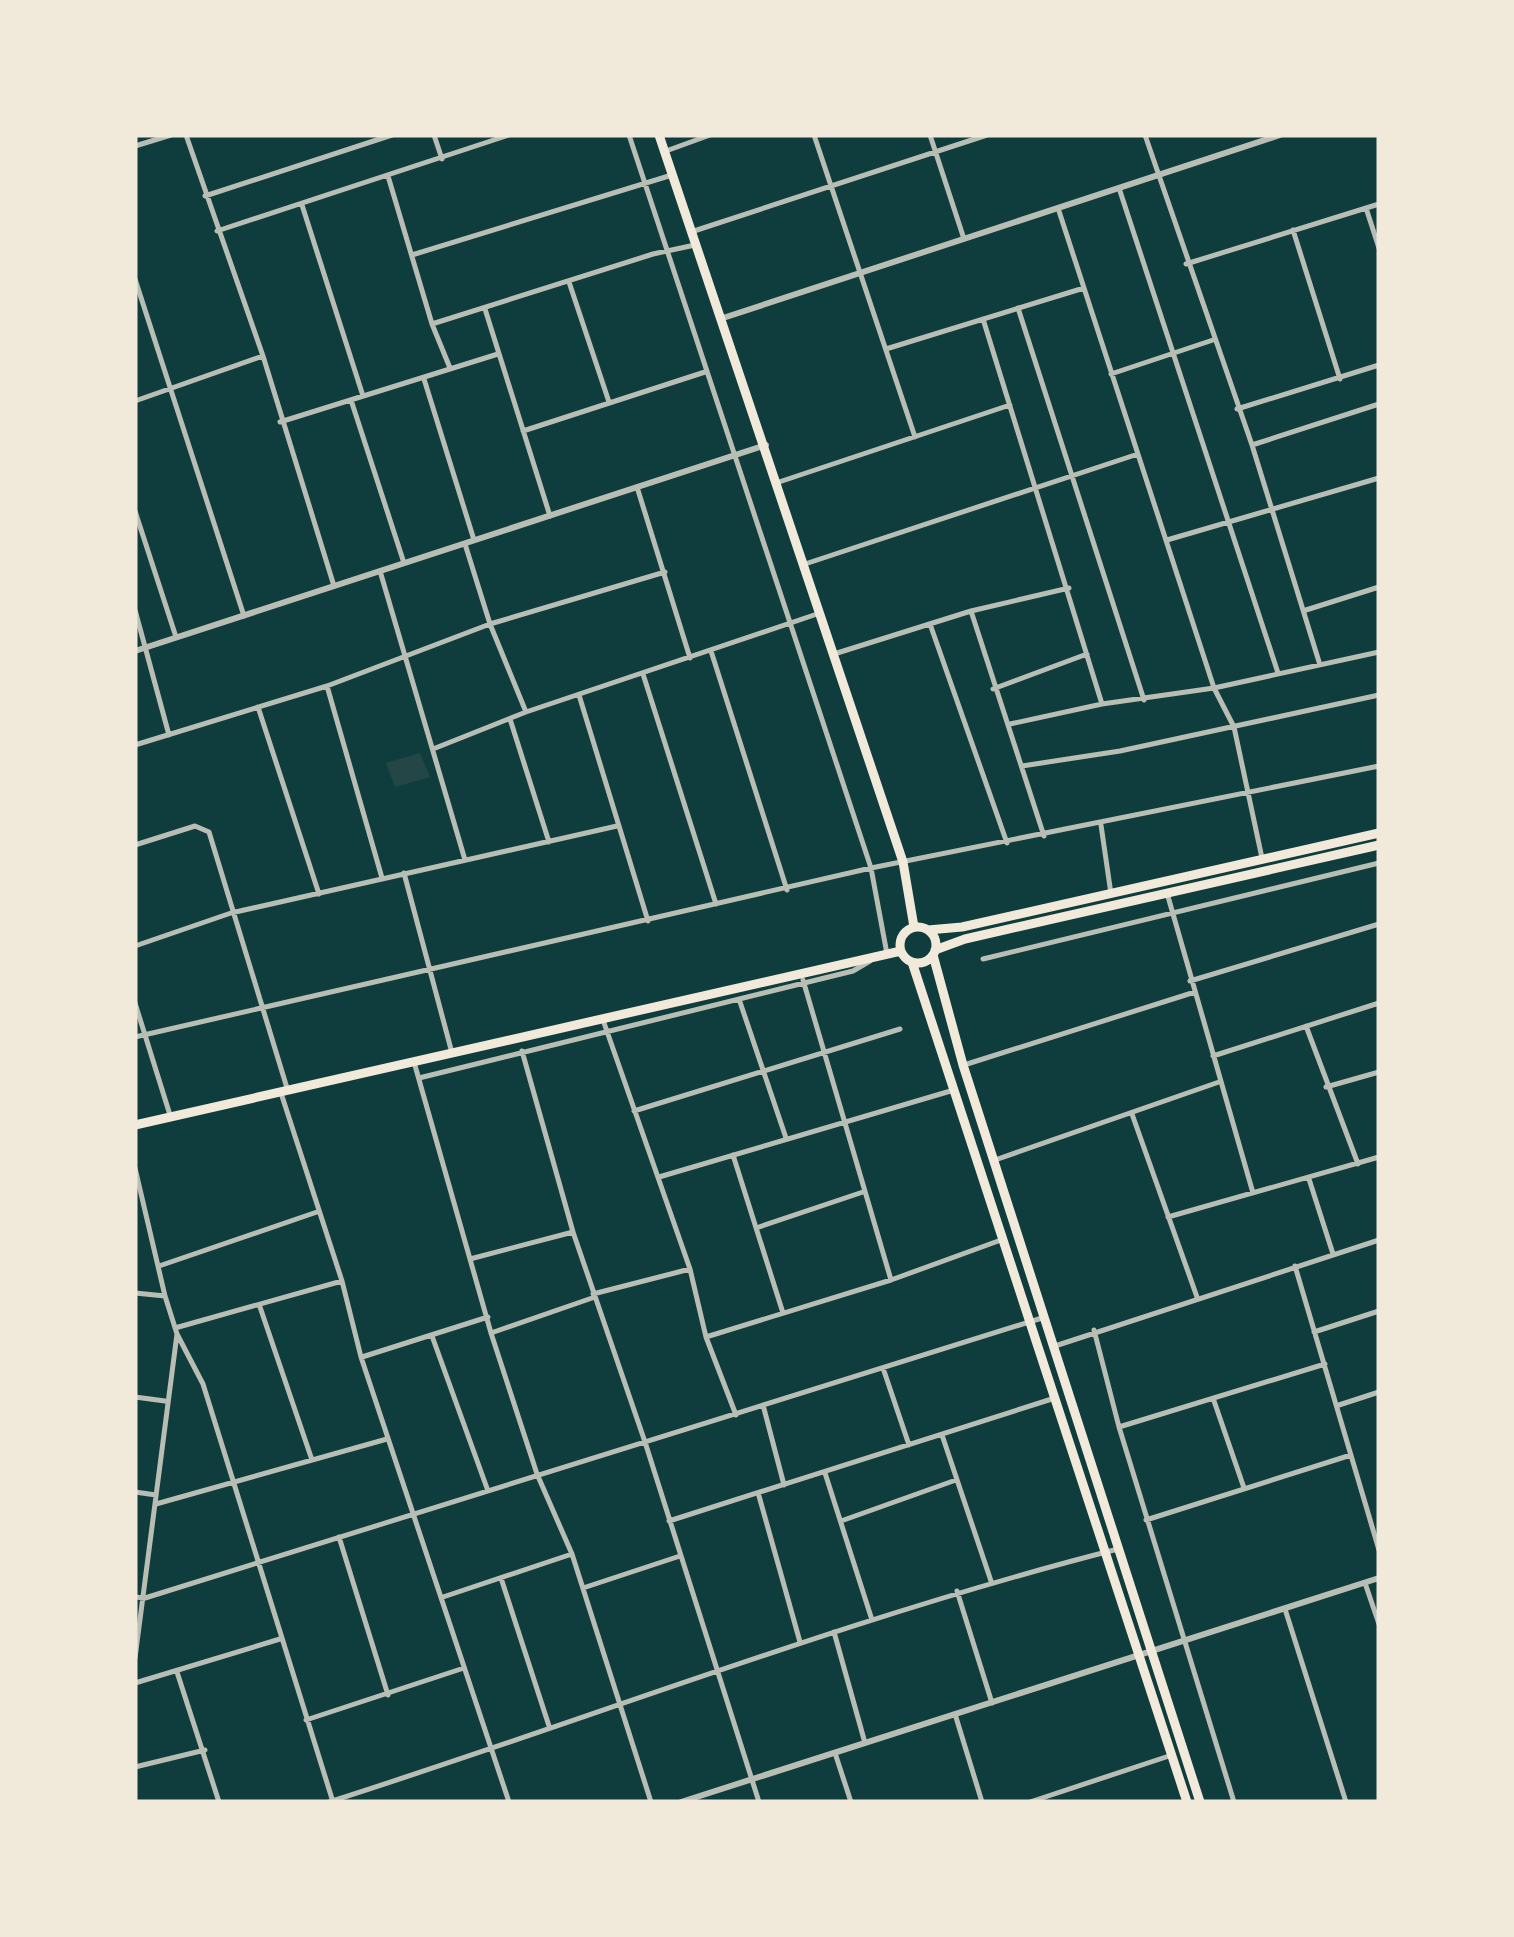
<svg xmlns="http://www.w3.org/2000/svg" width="1514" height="1937" font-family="Inter,sans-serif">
<rect width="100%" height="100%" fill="#0f3d3e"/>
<!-- green -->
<path fill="#244646" d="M420 753 430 777 395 787 386 763Z"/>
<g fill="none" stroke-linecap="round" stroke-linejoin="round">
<!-- minor -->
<path stroke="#b8beb3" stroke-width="5" d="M186 135 263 356 334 586
M434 135 442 159
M629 135 871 868 887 954
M814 135 915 437
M930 135 964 239
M1145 135 1252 445 1320 665
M135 146 171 135
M666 151 710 135
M388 176 432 324 450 368
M1119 188 1278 673
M205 196 392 135
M302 205 363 396
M1058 208 1214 688 1234 727 1262 858
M1366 208 1379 248
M1293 230 1340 379
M217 231 509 135
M694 231 987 135
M412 255 672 175
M1186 264 1379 204
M135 279 244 616
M569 282 609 402
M1018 308 1144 700
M485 309 550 516
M983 319 1102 704
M432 324 653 254 695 245
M886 349 1084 288
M1111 374 1213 340
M424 379 474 540
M351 400 404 563
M135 401 263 356
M1237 409 1379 365
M280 422 498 354
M523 431 705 372
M1252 445 1379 404
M779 482 1010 405
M637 487 690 658
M135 511 176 637
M1167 540 1379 478
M465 544 490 624 526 712
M805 564 1138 454
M380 571 465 860
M135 610 169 735
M1306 610 1379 587
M971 611 1044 836
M930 624 1007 843
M711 651 787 890
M834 654 971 611 1069 588
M643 674 716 904
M327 686 382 878
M993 689 1087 654
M579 695 648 921
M258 707 319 894
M510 719 549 842
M1010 724 1102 704 1214 688 1379 652
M135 745 327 686 490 624 665 572
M433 749 526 712 820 613
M1022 766 1120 751 1379 695
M1101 825 1111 894
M135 845 195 826 209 832 287 1088
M404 873 452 1053
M1167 893 1253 1193
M135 946 231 913 617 826
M983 959 1379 863
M803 980 891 1280
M1190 981 1379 924
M739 999 786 1138
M135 1003 170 1115
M603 1020 690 1269 706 1337 736 1415
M1306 1026 1358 1164
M135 1037 871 868 1379 766
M522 1051 573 1232 645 1442 759 1802
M1213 1056 1379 1003
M414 1062 491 1333 537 1474 572 1554 651 1802
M964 1065 1195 992
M419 1078 853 971 870 961
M1326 1087 1379 1072
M281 1093 342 1281 361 1357 509 1802
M634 1111 900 1029
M1132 1114 1197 1297
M733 1155 783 1313
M995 1160 1219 1082
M135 1168 165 1296 177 1334 203 1384 333 1802
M659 1177 954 1090
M1309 1179 1333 1254
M1168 1217 1379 1157
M756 1228 863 1192
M470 1259 573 1232
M159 1266 317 1212
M1295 1266 1379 1550
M135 1293 165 1296
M593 1294 690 1269
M260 1307 312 1460
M175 1328 342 1281
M1094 1330 1119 1427 1234 1802
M1314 1332 1379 1311
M491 1333 595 1297
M432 1336 488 1491
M706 1337 891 1280 1001 1240
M1055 1346 1379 1240
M362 1357 488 1317
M883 1368 909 1445
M135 1397 165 1401
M1213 1398 1244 1488
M763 1405 784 1485
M1339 1405 1379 1392
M1119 1427 1325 1364
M942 1435 991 1581
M825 1473 872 1620
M135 1492 156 1495
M759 1496 800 1642
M156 1504 387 1439
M1146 1520 1351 1455
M669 1521 1055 1398
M841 1521 956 1480
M339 1537 388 1695
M501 1578 549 1726
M1365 1583 1379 1624
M583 1588 680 1556
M957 1591 992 1703
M135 1597 145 1598 1042 1318
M443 1597 572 1554
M1285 1609 1346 1802
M834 1632 865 1743
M135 1658 177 1334
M177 1672 219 1802
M135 1683 280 1639
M955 1714 982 1802
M306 1720 464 1668
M835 1753 851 1802
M135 1767 205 1750
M329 1802C593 1718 850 1617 1118 1549
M1030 1802 1169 1756"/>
<!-- tertiary -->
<path stroke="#b8beb3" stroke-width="6" d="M720 319 1280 135
M135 651 766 445
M681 1802 1379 1578"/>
<!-- primary -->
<path stroke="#f1e9da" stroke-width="9" d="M659 135 903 862 914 927
M900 945a18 18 0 1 1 36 0a18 18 0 1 1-36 0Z
M928 930 962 927 1379 833
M935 950 965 939 1379 845
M933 955 963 1065 1200 1802
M912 962 1187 1802
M135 1125 901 951"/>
</g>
<!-- border -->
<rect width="1514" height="1937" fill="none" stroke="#f1e9da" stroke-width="275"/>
</svg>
